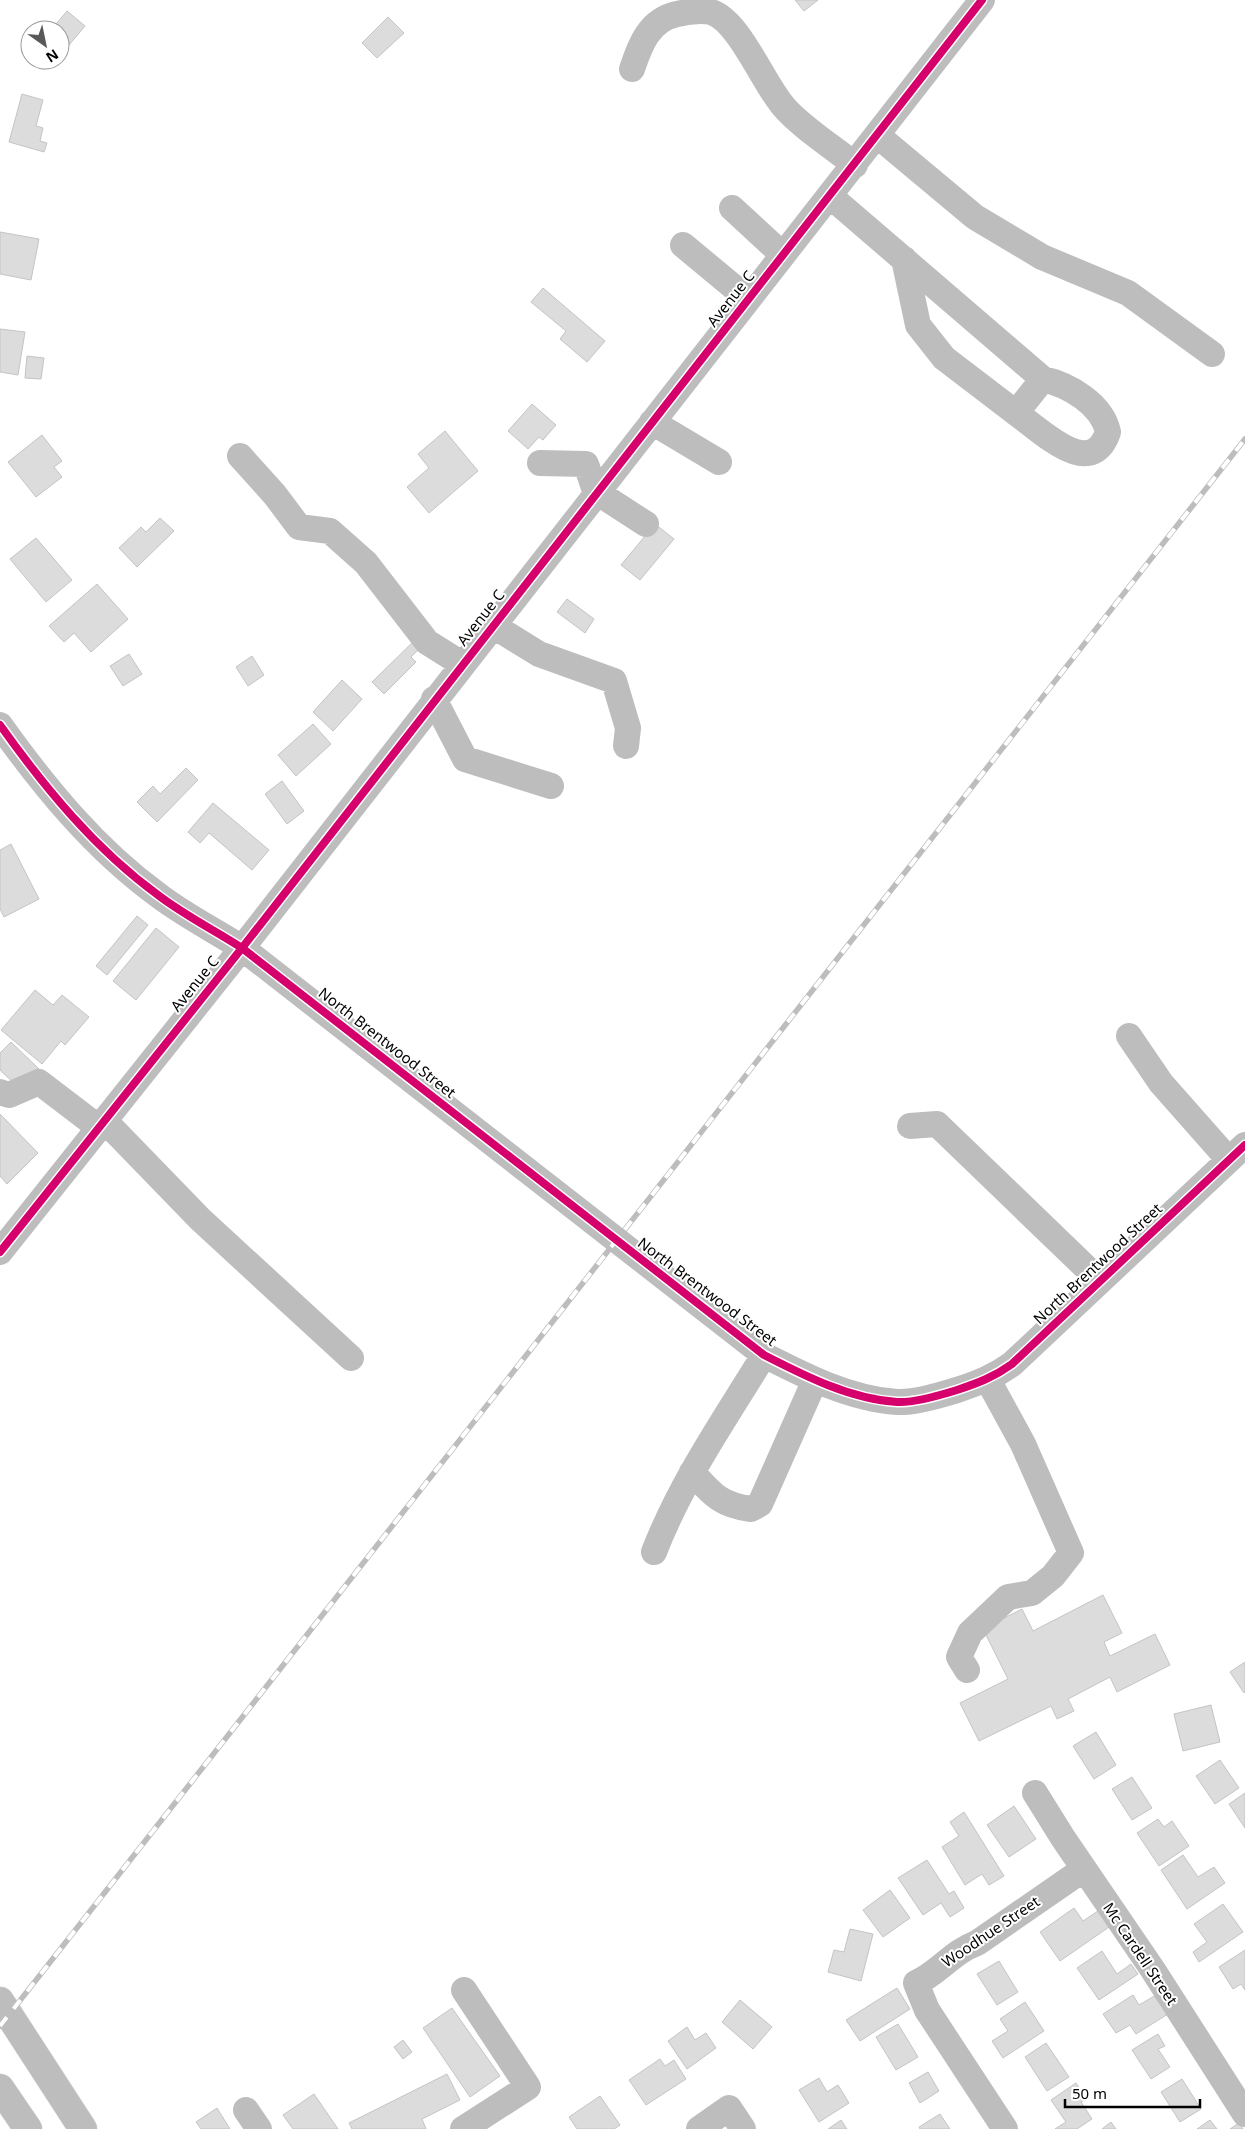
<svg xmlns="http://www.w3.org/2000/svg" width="1245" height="2129" font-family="'Noto Sans',sans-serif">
<rect width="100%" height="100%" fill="#fff"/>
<!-- building -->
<path fill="#dcdcdc" stroke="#c4c4c4" d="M795 0H818L804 11Z
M67 11 85 26 64 51 60 48V30H51Z
M388 17 404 33 377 58 362 43Z
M22 94 43 100 36 126 43 128 40 141 47 143 44 152 9 142Z
M0 232 39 239 31 280 0 274Z
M543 288 605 341 587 362 560 339 566 331 531 302Z
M0 329 25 332 18 375 0 372Z
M27 356 44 358 41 379 25 378Z
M532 404 556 425 543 440 539 437 528 449 508 431Z
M445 431 478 471 429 513 407 487 429 468 418 454Z
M42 435 62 461 54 467 62 477 36 497 8 462Z
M160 518 174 531 137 567 119 548 141 527 146 532Z
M655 524 674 539 640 580 621 565Z
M36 538 72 580 46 602 10 559Z
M97 584 128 619 91 652 74 633 64 642 49 626Z
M567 599 594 619 585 633 557 612Z
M415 640 421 647 411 657 416 662 384 694 372 682Z
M129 654 142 674 123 686 110 666Z
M252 656 264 675 248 686 236 667Z
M342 680 362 699 333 731 313 712Z
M313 724 331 744 296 776 278 755Z
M186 768 198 780 157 822 137 802 153 786 160 794Z
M282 781 304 811 287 824 265 794Z
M213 803 269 850 252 870 209 833 200 843 188 832Z
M11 844 39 899 4 917 0 909V850Z
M137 916 148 925 107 975 96 966Z
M156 928 179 947 136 1000 113 981Z
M35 990 53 1005 62 995 89 1017 65 1045 61 1041 42 1064 1 1030Z
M11 1042 39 1069 20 1089 0 1070V1053Z
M0 1114 38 1153 7 1184 0 1176Z
M1103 1595 1122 1633 1104 1642 1110 1656 1155 1634 1170 1665 1117 1692 1110 1677 1068 1699 1074 1711 1057 1719 1051 1706 979 1741 960 1703 1008 1679 983 1629 1022 1609 1033 1631Z
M1245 1662V1692L1244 1693 1230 1672Z
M1211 1705 1220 1742 1183 1751 1174 1714Z
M1096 1732 1116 1765 1094 1779 1073 1746Z
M1220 1760 1239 1788 1215 1804 1196 1776Z
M1132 1777 1152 1808 1132 1820 1112 1789Z
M1245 1793V1828L1229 1804Z
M1014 1806 1036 1839 1009 1857 987 1825Z
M964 1812 1004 1876 989 1885 982 1874 965 1885 942 1847 959 1836 950 1822Z
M1158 1819 1164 1827 1172 1821 1189 1846 1159 1866 1137 1833Z
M1183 1855 1198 1877 1214 1867 1225 1883 1187 1909 1161 1870Z
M927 1860 949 1894 954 1891 964 1908 950 1917 941 1903 923 1915 898 1878Z
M890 1890 910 1918 883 1937 863 1910Z
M1223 1904 1243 1932 1199 1962 1193 1952 1207 1942 1194 1924Z
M1074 1908 1083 1921 1101 1909 1112 1925 1060 1961 1040 1932Z
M850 1929 873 1934 861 1981 828 1972 834 1950 844 1952Z
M1245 1950V1990L1241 1984 1233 1989 1219 1967Z
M1102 1951 1117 1974 1131 1964 1138 1974 1099 2000 1077 1968Z
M999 1961 1018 1992 997 2005 977 1974Z
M897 1988 910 2009 860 2041 846 2020Z
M1133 1995 1139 2005 1156 1995 1168 2014 1136 2034 1130 2025 1116 2033 1103 2014Z
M740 2000 772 2027 753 2049 722 2022Z
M1025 2002 1044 2031 1003 2058 992 2041 1008 2031 1000 2019Z
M452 2008 500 2076 470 2097 423 2028Z
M898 2024 918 2057 896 2070 876 2037Z
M687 2027 695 2040 706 2033 716 2048 687 2069 668 2041Z
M1158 2034 1165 2046 1158 2049 1170 2067 1151 2079 1132 2050Z
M403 2040 412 2052 403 2059 394 2047Z
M1046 2043 1069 2077 1047 2091 1025 2057Z
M660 2059 665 2066 674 2060 686 2079 646 2105 629 2080Z
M928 2072 939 2091 920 2103 909 2083Z
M447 2074 460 2100 422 2119 426 2129H352L349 2123Z
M819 2078 827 2092 838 2085 849 2103 819 2122 799 2090Z
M1182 2079 1201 2109 1180 2122 1161 2092Z
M1076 2083 1086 2099 1081 2102 1092 2119 1077 2129H1055L1066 2122 1051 2100Z
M314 2094 338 2129H293L283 2115Z
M600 2096 620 2125 614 2129H577L569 2117Z
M217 2108 230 2129H201L196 2122Z
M940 2114 950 2129H920L919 2127Z
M841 2120 847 2129H828Z
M1210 2120 1217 2129H1197Z
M1111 2122 1116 2129H1102Z
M1239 2123 1243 2129H1230Z"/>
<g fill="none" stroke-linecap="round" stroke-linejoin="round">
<!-- major casing -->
<g stroke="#dbdbdb" stroke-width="29">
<path id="major" d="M0 2001 83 2129
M0 2088 28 2129"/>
</g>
<!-- minor -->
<path stroke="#bdbdbd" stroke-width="26" d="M632 69C640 45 649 20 677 14 688 12 699 9 711 12 739 20 764 85 784 107 800 126 834 148 855 165
M878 136 975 217 1042 257 1128 293 1212 354
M830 196 1043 379 1016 413 944 358 918 325 904 259
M732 208 783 255
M683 245 748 299
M1016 413C1041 430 1091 482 1108 432 1102 404 1069 385 1043 379
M652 422 719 462
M240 456 275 495 299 527 330 531 366 563 427 642 462 664
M540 463 586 464 595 491 646 524
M492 625 539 654 614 681 628 728 626 746
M434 699 465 759 551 786
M0 725C45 788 95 849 158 895 184 915 214 930 242 948L764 1355C805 1376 850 1399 897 1402 913 1403 941 1395 957 1390 978 1383 994 1377 1012 1364L1245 1145
M1129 1036 1161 1083 1229 1160
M0 1092 9 1095 39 1082 98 1127
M104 1120 200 1219 351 1358
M910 1126 937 1124 1100 1281
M0 1252 242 948 982 0
M692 1472C712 1494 720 1505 751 1509L760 1504 815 1380
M654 1552C681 1482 725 1419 764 1355
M967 1670 959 1657 970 1633 1008 1597 1032 1593 1053 1576 1071 1553 1023 1444 988 1380
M1035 1793 1063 1838 1153 1970 1245 2114
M246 2110 259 2129
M463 2129 528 2087 464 1990
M699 2129 729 2108 743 2129
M1005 2129 927 2010 916 1983C939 1973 952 1952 977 1943L1084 1869"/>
<!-- major -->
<use href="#major" stroke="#bdbdbd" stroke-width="28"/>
<!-- rail casing -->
<g stroke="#bdbdbd" stroke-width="5.5">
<path id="rail" d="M0 2026 1245 439"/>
</g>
<!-- rail -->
<use href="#rail" stroke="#fff" stroke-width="4" stroke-dasharray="11" stroke-linecap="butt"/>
<!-- cycleway casing -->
<g stroke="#fff" stroke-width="11">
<path id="cycleway" d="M0 725C45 788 95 849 158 895 184 915 214 930 242 948L764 1355C805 1376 850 1399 897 1402 913 1403 941 1395 957 1390 978 1383 994 1377 1012 1364L1245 1145
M0 1252 242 948 982 0"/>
</g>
<!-- cycleway -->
<use href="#cycleway" stroke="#d6006c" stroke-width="8"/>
</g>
<g text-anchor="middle" stroke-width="4" stroke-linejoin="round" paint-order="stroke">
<!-- street labels -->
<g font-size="15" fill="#000" stroke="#fff">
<text transform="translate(731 299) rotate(-52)" y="5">Avenue C</text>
<text transform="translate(481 618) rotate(-52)" y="5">Avenue C</text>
<text transform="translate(195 984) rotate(-51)" y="5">Avenue C</text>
<text transform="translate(387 1043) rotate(38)" y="5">North Brentwood Street</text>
<text transform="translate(1098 1264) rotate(-43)" y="5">North Brentwood Street</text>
<text transform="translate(707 1292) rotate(37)" y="5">North Brentwood Street</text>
<text transform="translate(991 1932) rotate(-34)" y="5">Woodhue Street</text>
<text transform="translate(1140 1954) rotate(56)" y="5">Mc Cardell Street</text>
</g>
</g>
<!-- north arrow -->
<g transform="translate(45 45) rotate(147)"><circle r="24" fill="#ffffff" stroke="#999999"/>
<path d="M0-4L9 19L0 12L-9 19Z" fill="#595959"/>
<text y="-8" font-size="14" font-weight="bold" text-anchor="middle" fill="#000000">N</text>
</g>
<!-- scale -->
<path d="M1065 2099v8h135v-8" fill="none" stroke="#000000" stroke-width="2.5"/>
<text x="1072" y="2099" font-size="15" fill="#000000" stroke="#ffffff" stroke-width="4" paint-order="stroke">50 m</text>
</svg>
